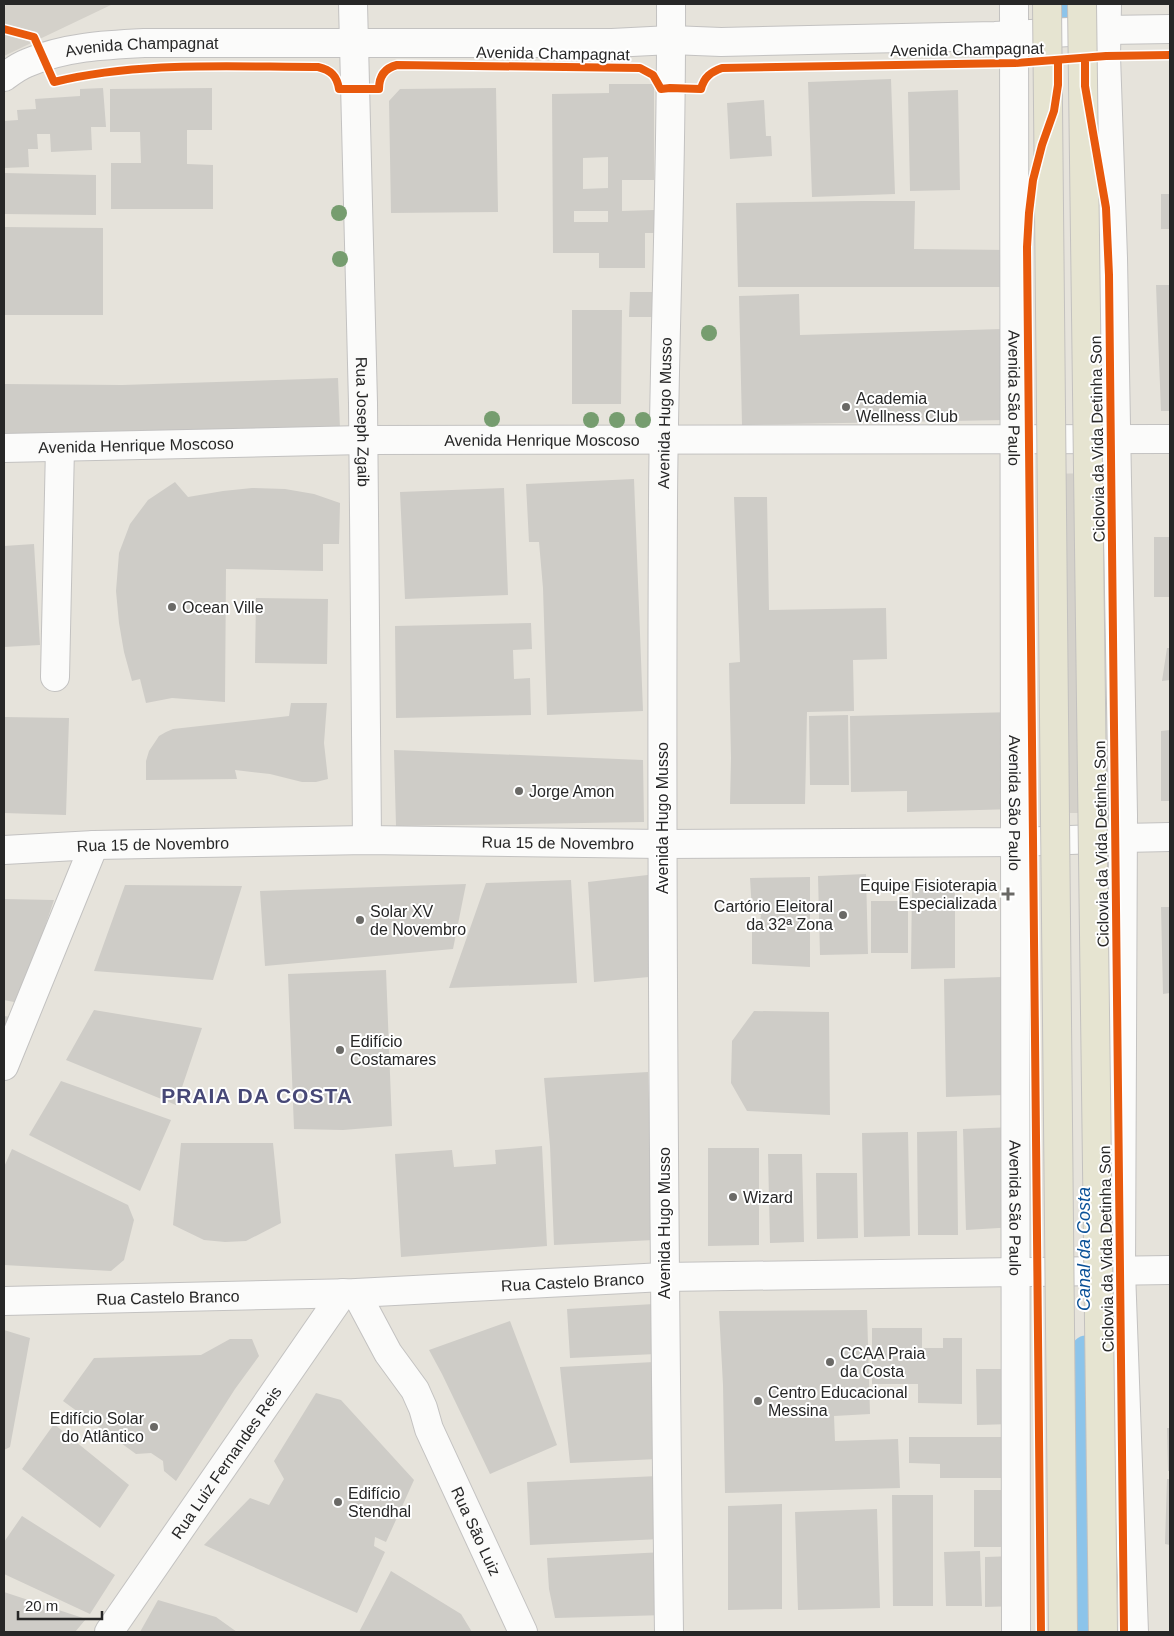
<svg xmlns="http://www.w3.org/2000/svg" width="1174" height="1636" font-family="Arial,sans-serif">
<rect width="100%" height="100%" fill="#e6e3db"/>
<!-- plaza -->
<path fill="#d4d1ca" d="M6 4H123H113L4 56V13Z
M1102 473 1106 813H1041L1037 474Z"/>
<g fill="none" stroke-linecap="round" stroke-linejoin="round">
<!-- canal -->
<path stroke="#8cc4ea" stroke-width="29" d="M1066 4 1067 9
M1086 1350 1087 1632"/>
</g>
<!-- building -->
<path fill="#ceccc7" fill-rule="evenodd" d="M891 79 895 194 812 197 808 82Z
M609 84H654V180H622V211L654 210V233H645V268H599V253H553L552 94 609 93ZM608 157V188L583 189V158ZM574 211H608V222H574Z
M103 88 106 127H91L92 150 51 152 50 134H37L38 149H28L29 167 4 168V121L18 120 17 110 36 109 35 99 80 96V89Z
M212 88V130H187V164L213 165V209H111V163H141L140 132H110V89Z
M496 88 498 212 391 213 389 101 400 89Z
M958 90 960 190 910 191 908 92Z
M764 100 766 136H771L772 156 730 159 727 103Z
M4 173 96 175V215L4 214Z
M1161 194H1170V229H1161Z
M864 201H915L914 249 1010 250V287H738L736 203Z
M4 227 103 228V315H4Z
M1156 285H1170V411H1161Z
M630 292H661V317H629Z
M799 294 800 335 1002 329 1005 420 742 425 739 296Z
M572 310H622L621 404H572Z
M338 378 340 429 4 436V384L122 385Z
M634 479 643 711 547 715 543 588 539 542H529L526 484Z
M175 482 188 497 223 491 252 488 285 489 314 494 340 503 339 544H323V571L226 569 225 702 172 698 146 703 140 679 132 681 124 652 119 623 116 591 119 553 130 524 148 500Z
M504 488 508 595 405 599 400 492Z
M734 497H767L769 610 886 608 887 659 853 660 854 711 807 712 805 804H730L731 758 729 663 740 662Z
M1154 537H1170V597H1154Z
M34 544 40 645 4 647V546Z
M256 598 328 599 327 664 255 663Z
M531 623 532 649 513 650 514 679 530 678 531 715 396 718 395 626Z
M1167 648H1170V680L1162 681Z
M291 703H327L324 743 328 779 316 782H302L270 774 235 770 237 779 146 780V761L149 751 159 736 166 732 173 729 289 716Z
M1015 712V809L907 812V791L851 792 850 716Z
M848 715 849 785H810L809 716Z
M4 717 69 718 66 815 4 813Z
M1170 730V801H1161V731Z
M394 750 643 760 644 822 396 826Z
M656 874 660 976 594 982 588 882Z
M866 874 868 954 820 955 818 876Z
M810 877V967L752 964V926L760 921 761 915 752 911 750 878Z
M571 880 577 983 449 988 486 883Z
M912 881H955V968L911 969Z
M466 884 453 949 265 966 260 891Z
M125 885 242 886 213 980 94 971Z
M4 899 54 900 19 1003 4 1000Z
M871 901H908V953H871Z
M1161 907H1170V993L1163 994Z
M386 970 392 1126 343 1130 294 1129 288 974Z
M1002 977 1004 1095 946 1097 944 979Z
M94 1010 202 1028 176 1105 66 1060Z
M754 1011 829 1012 830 1115 747 1111 731 1083 732 1041Z
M4 1016 11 1017 4 1035Z
M648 1072 654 1240 554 1245 550 1146 544 1078Z
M61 1081 171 1120 140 1191 29 1135Z
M1015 1127V1227L966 1230 963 1129Z
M957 1131 958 1235H918L917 1132Z
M908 1132 910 1236 864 1237 862 1133Z
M181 1143H273L281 1223 246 1241 225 1242 204 1240 173 1225Z
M542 1146 547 1246 401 1257 395 1154 452 1150 454 1167 496 1164 495 1150Z
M708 1148H759V1245L708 1246Z
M12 1149 128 1205 134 1220 124 1260 111 1271 4 1265V1167Z
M768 1154H802L804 1242 770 1243Z
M816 1173H857L858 1238 817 1239Z
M654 1304 656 1354 570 1358 567 1309Z
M867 1310 870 1414 834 1416 835 1441 898 1439 900 1488 725 1493 723 1385 719 1311Z
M510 1321 557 1445 490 1474 442 1374 429 1350Z
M872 1328H922V1348H943V1338H962V1404L918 1403V1384H872Z
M4 1330 30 1338 10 1447 4 1450Z
M230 1339H252L259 1356 235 1389 176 1481 164 1471 163 1461 151 1453 136 1454 63 1401 94 1358 201 1355Z
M654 1362 658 1459 570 1463 560 1367Z
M976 1369H1011L1012 1424 977 1425Z
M316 1393 341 1400 414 1480 386 1542 375 1537 374 1546 385 1552 357 1613 204 1545 250 1498 269 1505 284 1479 274 1461Z
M54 1424 129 1485 100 1528 22 1469Z
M1167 1428H1170V1471H1168Z
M909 1437H1007L1006 1478H940V1464L909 1463Z
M658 1476 661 1539 530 1545 527 1482Z
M1167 1479H1170V1545L1165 1544Z
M974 1490H1014V1547H974Z
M892 1495H933V1606H893Z
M782 1504V1609L728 1610V1506Z
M877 1509 880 1608 798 1610 795 1512Z
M22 1516 115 1575 90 1614 4 1574V1542Z
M980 1551 982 1606H946L944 1552Z
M664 1552 667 1615 555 1618 549 1589 547 1558Z
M1015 1556V1606L985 1607V1557Z
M391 1571 461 1614 472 1632H359Z
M4 1592 86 1619 75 1632H4Z
M158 1600 216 1617 237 1632H140Z"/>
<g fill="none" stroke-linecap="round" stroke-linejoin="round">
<!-- street casing -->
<g stroke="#c3c2c1" stroke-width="30">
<g id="street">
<path id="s1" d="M353 4 363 403 367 840"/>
<path id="s2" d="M1014 4 1016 1632"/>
<path d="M1107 4 1106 56 1113 258 1123 815 1121 1271 1134 1632"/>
<path d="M55 677 60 447"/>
<path id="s3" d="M356 1293 388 1353 415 1390 423 1408 429 1429 523 1632"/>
<path id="s4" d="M109 1632 343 1293"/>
</g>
</g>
<!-- secondary casing -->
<g stroke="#c3c2c1" stroke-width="30">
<g id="secondary">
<path id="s5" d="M4 77C11 72 19 66 27 63 64 47 104 45 144 43H612L671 40 721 42 995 36 1106 30 1170 29"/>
<path id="s6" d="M4 448 363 440 1170 439"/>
<path id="s7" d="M4 850 94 845 367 840 662 844 1017 842 1123 838 1170 837"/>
<path d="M4 1066 94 845"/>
<path id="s8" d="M4 1301 356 1293 664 1277 1170 1270"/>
<path id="s9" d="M669 1632C664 1256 661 879 663 503 664 337 672 170 671 4"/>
</g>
</g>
<!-- street -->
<use href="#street" stroke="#fbfbfa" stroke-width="28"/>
<!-- secondary -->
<use href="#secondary" stroke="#fbfbfa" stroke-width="28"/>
<!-- primary-bridge casing -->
<g stroke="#c3c1bf" stroke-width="30" stroke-linecap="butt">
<path id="primary-bridge" d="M1047 4 1063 1632
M1082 4 1103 1632"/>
</g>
<!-- primary-bridge -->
<use href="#primary-bridge" stroke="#e6e4d1" stroke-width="28"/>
<!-- cycleway casing -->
<g stroke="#fff" stroke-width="11">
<path id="cycleway" d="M4 29 34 37 54 82C140 61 231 67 318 67 331 70 337 76 339 89H379C379 76 385 68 397 65L640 68 653 75 661 89 670 88 701 89C704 77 711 72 722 68L1015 63 1106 56 1170 55
M1085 58V86L1106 208 1109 275 1124 1632
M1041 1632 1027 247 1029 213 1033 180 1042 145 1054 111 1058 85V60"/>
</g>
<!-- cycleway -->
<use href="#cycleway" stroke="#e8590c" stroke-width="8"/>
</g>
<!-- trees -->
<g fill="#769d6f">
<circle cx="339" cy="213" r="8"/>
<circle cx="340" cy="259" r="8"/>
<circle cx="709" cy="333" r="8"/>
<circle cx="492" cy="419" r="8"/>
<circle cx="591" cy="420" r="8"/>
<circle cx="617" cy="420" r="8"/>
<circle cx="643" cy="420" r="8"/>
</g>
<!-- markers -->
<g fill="#6a6966" stroke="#fff" stroke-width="2">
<circle cx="846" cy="407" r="5"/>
<circle cx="172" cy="607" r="5"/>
<circle cx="519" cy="791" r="5"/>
<path d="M1005.5 886.5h5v5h5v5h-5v5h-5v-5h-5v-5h5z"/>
<circle cx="843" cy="915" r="5"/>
<circle cx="360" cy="920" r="5"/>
<circle cx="340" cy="1050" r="5"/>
<circle cx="733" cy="1197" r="5"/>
<circle cx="830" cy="1362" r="5"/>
<circle cx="758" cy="1401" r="5"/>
<circle cx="154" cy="1427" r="5"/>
<circle cx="338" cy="1502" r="5"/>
</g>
<g text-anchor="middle" stroke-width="4" stroke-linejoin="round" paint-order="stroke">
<!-- street labels -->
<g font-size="16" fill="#272727" stroke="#fff">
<text dy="6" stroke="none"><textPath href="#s5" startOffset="144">Avenida Champagnat</textPath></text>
<text transform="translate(967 49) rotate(-1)" y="6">Avenida Champagnat</text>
<text transform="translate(553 53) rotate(1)" y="6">Avenida Champagnat</text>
<text dy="6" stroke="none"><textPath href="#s2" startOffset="394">Avenida São Paulo</textPath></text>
<text dy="6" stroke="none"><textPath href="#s9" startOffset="1219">Avenida Hugo Musso</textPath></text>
<text dy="6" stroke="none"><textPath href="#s1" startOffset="418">Rua Joseph Zgaib</textPath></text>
<text transform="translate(1097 439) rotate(-91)" y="6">Ciclovia da Vida Detinha Son</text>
<text dy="6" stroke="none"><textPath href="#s6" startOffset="538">Avenida Henrique Moscoso</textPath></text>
<text dy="6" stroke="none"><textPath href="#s6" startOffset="132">Avenida Henrique Moscoso</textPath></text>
<text dy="6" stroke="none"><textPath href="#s2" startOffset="799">Avenida São Paulo</textPath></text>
<text transform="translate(662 818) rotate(-90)" y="6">Avenida Hugo Musso</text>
<text dy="6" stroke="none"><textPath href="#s7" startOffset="554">Rua 15 de Novembro</textPath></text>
<text dy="6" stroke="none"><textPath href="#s7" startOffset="149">Rua 15 de Novembro</textPath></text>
<text transform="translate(1101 844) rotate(-91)" y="6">Ciclovia da Vida Detinha Son</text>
<text dy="6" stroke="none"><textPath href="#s2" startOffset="1204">Avenida São Paulo</textPath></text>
<text transform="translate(664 1223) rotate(-90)" y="6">Avenida Hugo Musso</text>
<text transform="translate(1106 1249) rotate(-91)" y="6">Ciclovia da Vida Detinha Son</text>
<text dy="6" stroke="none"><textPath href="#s8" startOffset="569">Rua Castelo Branco</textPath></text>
<text dy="6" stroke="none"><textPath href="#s8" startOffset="164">Rua Castelo Branco</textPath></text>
<text dy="6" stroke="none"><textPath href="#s4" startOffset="206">Rua Luiz Fernandes Reis</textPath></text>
<text dy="6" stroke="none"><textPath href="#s3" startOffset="268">Rua São Luiz</textPath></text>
</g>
<!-- poi labels -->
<g font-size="16" fill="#272727" stroke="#fff" text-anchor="start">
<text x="856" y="404">Academia<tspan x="856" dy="18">Wellness Club</tspan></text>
<text x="182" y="613">Ocean Ville</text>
<text x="529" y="797">Jorge Amon</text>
<text x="997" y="891" text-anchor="end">Equipe Fisioterapia<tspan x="997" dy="18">Especializada</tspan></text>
<text x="833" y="912" text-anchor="end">Cartório Eleitoral<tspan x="833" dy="18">da 32ª Zona</tspan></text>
<text x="370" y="917">Solar XV<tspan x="370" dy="18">de Novembro</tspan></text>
<text x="350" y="1047">Edifício<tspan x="350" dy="18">Costamares</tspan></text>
<text x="743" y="1203">Wizard</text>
<text x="840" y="1359">CCAA Praia<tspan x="840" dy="18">da Costa</tspan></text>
<text x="768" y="1398">Centro Educacional<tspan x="768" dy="18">Messina</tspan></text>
<text x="144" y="1424" text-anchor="end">Edifício Solar<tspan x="144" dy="18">do Atlântico</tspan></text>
<text x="348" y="1499">Edifício<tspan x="348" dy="18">Stendhal</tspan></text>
</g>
<!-- water labels -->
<g font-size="18" font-style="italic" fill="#0a5197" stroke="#fff">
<text transform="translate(1084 1249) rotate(-90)" y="6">Canal da Costa</text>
</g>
<!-- district labels -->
<g font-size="21" font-weight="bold" letter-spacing="1" fill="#474877" stroke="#fff">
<text x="257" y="1103">PRAIA DA COSTA</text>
</g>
</g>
<!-- border -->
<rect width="1174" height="1636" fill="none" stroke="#272727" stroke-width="10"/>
<!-- scale -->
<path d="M18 1611v8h84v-8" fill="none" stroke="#272727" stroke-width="2.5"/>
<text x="25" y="1611" font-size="15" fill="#272727" stroke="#ffffff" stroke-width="4" paint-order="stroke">20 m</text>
</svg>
